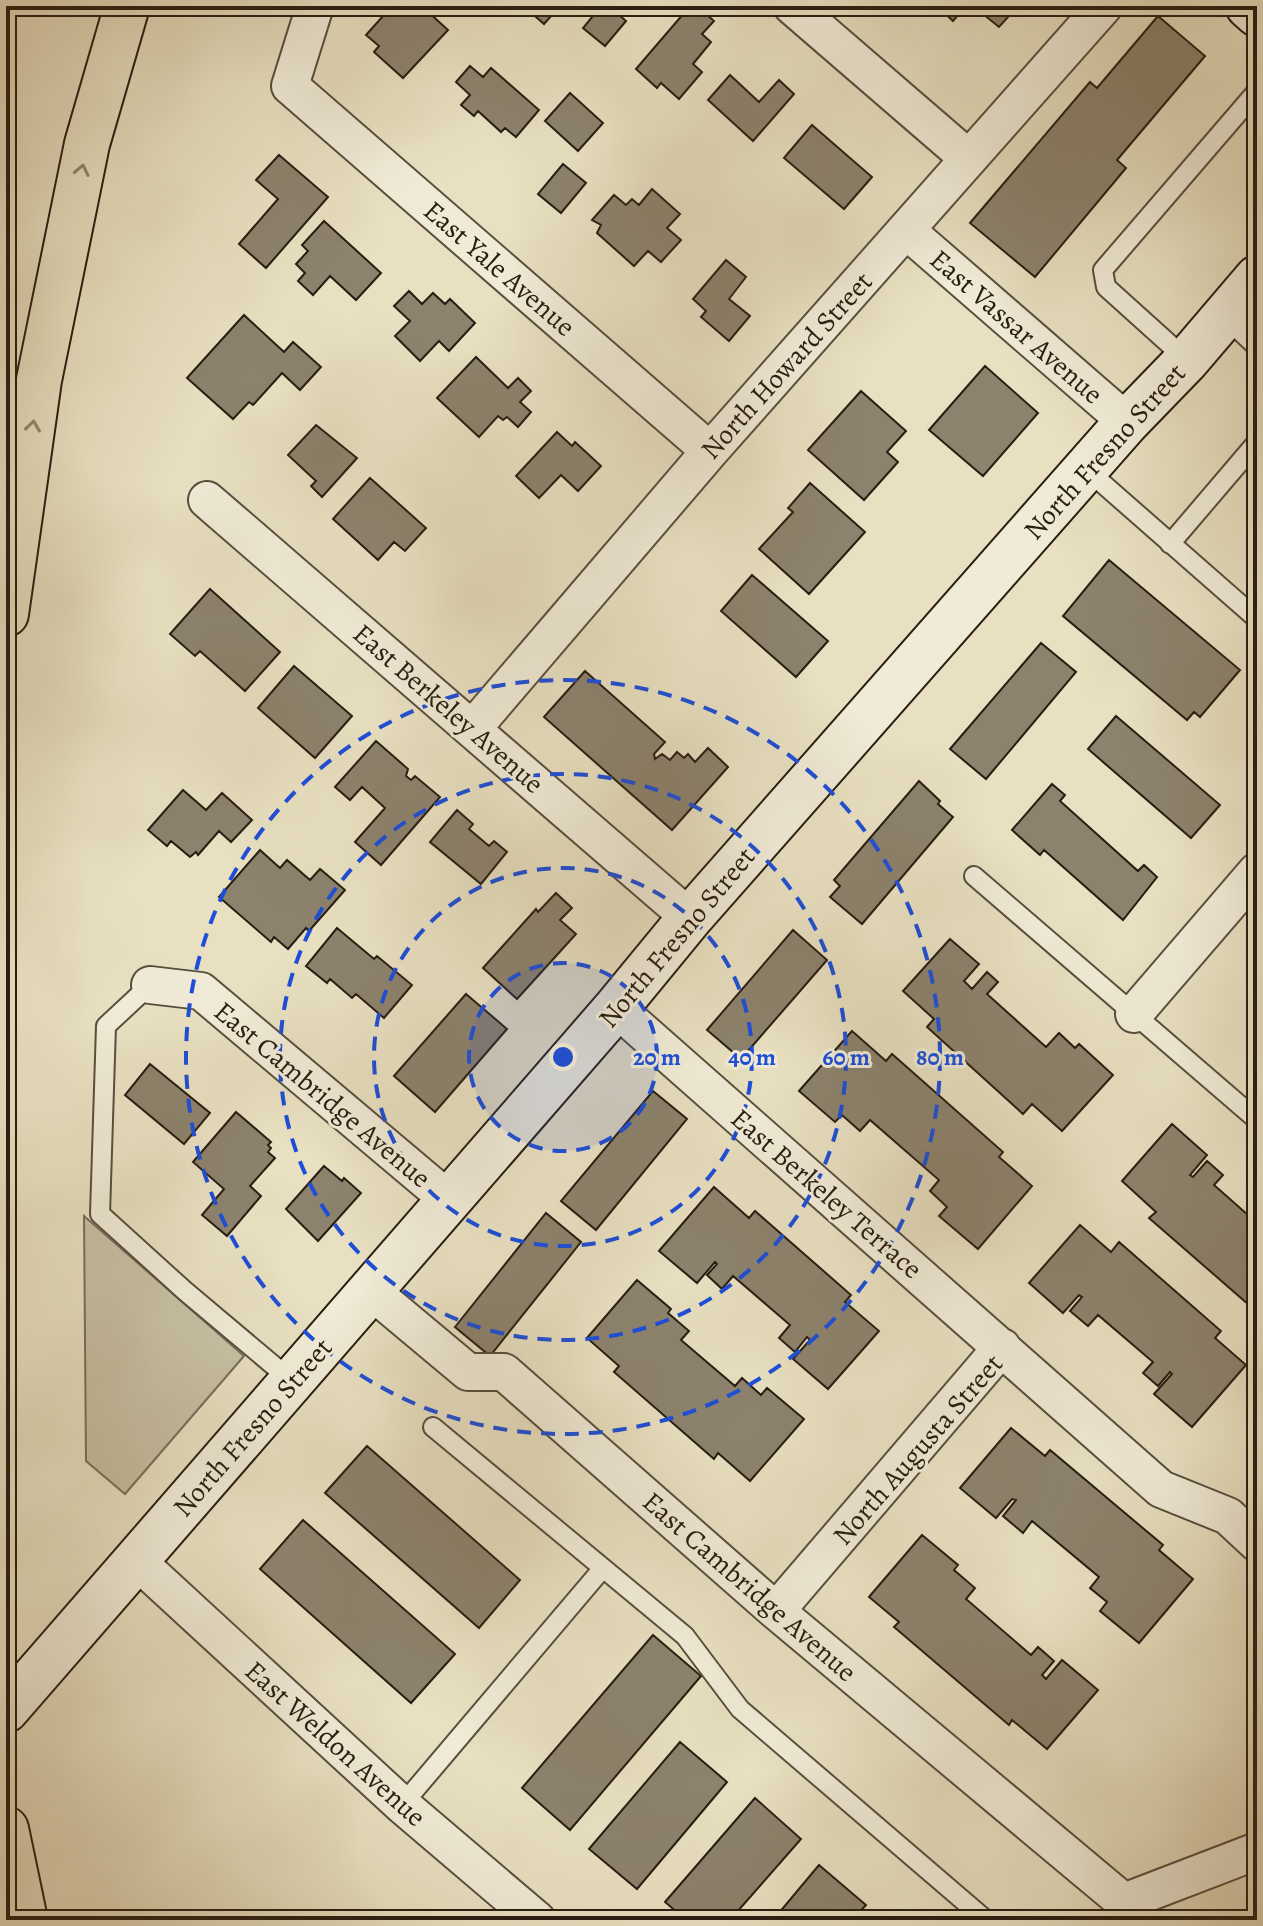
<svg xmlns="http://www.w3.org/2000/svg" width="1263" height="1926" font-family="Alegreya,serif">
<rect width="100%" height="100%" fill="#e8e0c1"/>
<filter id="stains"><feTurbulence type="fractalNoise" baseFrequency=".0025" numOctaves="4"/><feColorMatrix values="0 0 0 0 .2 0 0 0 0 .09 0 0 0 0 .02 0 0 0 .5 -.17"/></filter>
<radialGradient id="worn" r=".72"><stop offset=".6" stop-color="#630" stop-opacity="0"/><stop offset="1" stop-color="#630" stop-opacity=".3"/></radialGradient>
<!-- green -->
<path fill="#c7bfa3" stroke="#786e5a" stroke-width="2" d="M84 1216 244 1356 125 1494 86 1461Z"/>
<!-- building -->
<path fill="#8c826d" stroke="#281d12" stroke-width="2" d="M392 6H414L422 14 426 10 448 30 403 78 374 52 379 46 366 35Z
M530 6H560L544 24 527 9Z
M601 6H609L626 21 605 46 583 28Z
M690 6H697L714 21 702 34 711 42 693 64 702 72 679 99 661 83 657 88 636 69Z
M937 6H966L953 21Z
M973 6H1018L999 27Z
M1158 16 1205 56 1117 160 1126 168 1035 277 970 223 1090 82 1097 88Z
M470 66 483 77 491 68 539 110 516 137 505 128 501 132 478 111 474 116 461 105 470 95 456 82Z
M730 75 759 102 779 80 794 94 753 141 708 100Z
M570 93 603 123 578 151 545 121Z
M812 125 872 177 844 209 784 158Z
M279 155 328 197 266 268 239 244 278 199 256 180Z
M563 164 586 183 561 213 538 194Z
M652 189 680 214 667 228 681 240 661 262 648 251 634 266 597 233 601 225 592 220 614 195 626 205 632 199 639 205Z
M324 221 381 273 356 300 330 276 313 295 298 281 305 273 296 264 308 251 302 245Z
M726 260 746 277 729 299 750 316 729 341 701 317 706 311 693 299Z
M409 291 422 304 433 293 445 304 450 299 475 323 449 351 439 341 420 361 395 336 410 321 394 306Z
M244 315 284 352 293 342 321 367 300 390 282 373 253 405 249 402 233 419 187 378Z
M476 357 508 388 518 378 531 391 520 402 531 412 518 427 507 417 503 420 498 416 479 437 437 398Z
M985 366 1038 413 983 476 929 430Z
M861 391 906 431 887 452 898 462 864 500 808 450Z
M316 425 357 458 322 497 311 486 316 481 288 455Z
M557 432 572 446 575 442 601 466 578 491 561 475 539 498 516 476Z
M370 478 426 528 405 551 394 542 378 560 333 519Z
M810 483 865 532 809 594 759 549 793 512 788 508Z
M1109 560 1240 670 1200 717 1194 712 1187 720 1063 616Z
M752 575 828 641 796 677 721 611Z
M210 589 280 652 245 691 200 651 195 656 170 634Z
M1041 643 1076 672 986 779 950 749Z
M294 666 352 716 315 758 258 708Z
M585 671 665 742 654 754 655 759 662 754 670 760 677 752 684 758 688 754 695 762 708 748 728 767 672 830 544 717Z
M1116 716 1220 805 1191 838 1088 749Z
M376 741 408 769 406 776 411 780 415 776 440 797 381 865 355 842 385 808 362 787 350 800 335 787Z
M919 781 940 801 938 804 953 817 862 924 830 897 840 886 834 880Z
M1052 784 1065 795 1060 801 1138 871 1144 865 1157 877 1123 920 1044 850 1040 855 1012 830Z
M183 790 206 810 222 793 252 820 231 842 219 831 198 855 196 852 190 857 171 841 167 846 148 830Z
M457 810 473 824 469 829 489 846 494 841 507 852 481 884 430 842Z
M260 850 280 868 287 860 310 880 320 869 345 890 309 931 306 928 288 949 274 937 271 942 219 897Z
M556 893 572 908 560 920 576 934 517 999 483 968 536 909 538 912Z
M337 928 374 959 377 956 412 985 384 1018 356 994 352 998 330 979 327 983 306 966Z
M793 930 827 960 741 1059 707 1030Z
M950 939 979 964 964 981 972 989 987 972 998 982 987 994 1046 1047 1059 1033 1075 1048 1079 1044 1113 1075 1062 1131 1032 1104 1023 1114 927 1027 934 1019 903 991Z
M466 994 507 1029 435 1112 394 1076Z
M852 1031 886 1061 892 1054 1003 1152 999 1157 1032 1186 978 1249 939 1216 947 1207 930 1191 939 1180 870 1120 860 1131 842 1115 835 1122 799 1091Z
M150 1064 210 1113 184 1144 125 1095Z
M653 1091 687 1119 596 1230 561 1201Z
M236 1112 271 1142 268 1145 271 1148 268 1152 275 1158 250 1186 261 1196 227 1236 202 1215 224 1189 193 1162Z
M1172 1124 1207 1155 1190 1175 1193 1177 1207 1161 1223 1175 1214 1185 1257 1223V1298L1255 1297 1249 1305 1149 1218 1156 1212 1122 1181Z
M324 1166 342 1181 344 1178 361 1193 318 1241 286 1209Z
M714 1187 749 1218 755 1211 851 1295 845 1302 879 1331 828 1389 793 1359 810 1340 807 1337 795 1352 779 1338 790 1325 733 1276 722 1289 707 1275 717 1264 715 1262 697 1283 659 1251Z
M546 1213 581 1242 490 1356 455 1327Z
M1080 1225 1111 1252 1119 1242 1221 1331 1215 1338 1246 1365 1192 1427 1154 1394 1172 1374 1170 1372 1158 1386 1143 1373 1153 1362 1098 1315 1088 1326 1070 1311 1082 1297 1079 1295 1063 1313 1029 1283Z
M637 1280 671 1309 668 1313 689 1331 681 1340 735 1386 742 1378 761 1395 767 1388 804 1419 750 1481 718 1453 714 1459 614 1372 619 1366 587 1338Z
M1011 1428 1045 1456 1050 1450 1163 1545 1159 1550 1193 1579 1139 1643 1100 1611 1107 1602 1090 1588 1099 1577 1032 1521 1023 1533 1003 1516 1016 1500 1012 1499 996 1518 960 1488Z
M367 1446 520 1580 479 1628 325 1493Z
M303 1520 455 1654 411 1703 260 1569Z
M922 1535 958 1565 954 1570 975 1588 966 1599 1031 1655 1038 1647 1054 1661 1042 1675 1046 1679 1062 1660 1098 1690 1047 1749 1012 1720 1009 1725 894 1627 899 1622 869 1597Z
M653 1635 701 1676 570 1830 522 1788Z
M680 1742 727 1782 637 1889 589 1849Z
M755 1798 801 1839 730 1920H686L665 1902Z
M819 1865 866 1905 852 1920H773Z"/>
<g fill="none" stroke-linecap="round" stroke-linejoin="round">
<!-- lane casing -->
<g stroke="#584e3e" stroke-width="22">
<path id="lane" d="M1224 316 1257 347
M1187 360 1106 287 1103 270 1257 91
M1086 469 1257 619
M1170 544 1257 442
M974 876 1257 1120
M150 985 106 1026 100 1214 185 1291 292 1381
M433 1427 685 1636 740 1709 986 1920
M402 1805 603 1568"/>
</g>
<!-- street casing -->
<g stroke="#584e3e" stroke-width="40">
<path id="street" d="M315 6 290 86 710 451
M792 6 968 158
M906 230 1127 422
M207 500 690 918
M473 728 710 451 1104 6
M150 985 201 991 449 1200
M616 1008 1161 1489 1228 1516 1257 1543
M1134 1014 1257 871
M370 1290 468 1372H504L776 1611 1124 1902 1257 1851
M137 1561 402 1805 537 1920
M776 1611 1002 1347"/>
</g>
<!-- secondary casing -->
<g stroke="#281d12" stroke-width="48">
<path id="secondary" d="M1248 6 1257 14
M6 1710 616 1008 690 918 1127 422 1187 360 1257 278"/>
</g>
<!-- highway casing -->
<g stroke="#281d12" stroke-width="48">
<path id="highway" d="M6 614 39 380 87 144 127 6
M6 1829 25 1920"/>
</g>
<!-- lane -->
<use href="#lane" stroke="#f0ebd7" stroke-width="18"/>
<!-- street -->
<use href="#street" stroke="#f0ebd7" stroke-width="36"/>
<!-- secondary -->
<use href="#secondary" stroke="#f0ebd7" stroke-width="44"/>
<!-- highway -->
<use href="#highway" stroke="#e8e0c1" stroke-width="44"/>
</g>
<!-- one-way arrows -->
<defs><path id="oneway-chevron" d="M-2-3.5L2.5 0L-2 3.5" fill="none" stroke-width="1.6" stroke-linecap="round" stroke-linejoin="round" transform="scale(2)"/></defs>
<g stroke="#928872">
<use href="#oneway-chevron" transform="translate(82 170) rotate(-78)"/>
<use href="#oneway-chevron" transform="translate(33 426) rotate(-82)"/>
</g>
<!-- distance rings -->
<circle cx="563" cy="1057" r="94" fill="#1d4ed8" fill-opacity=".12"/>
<g fill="none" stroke="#1d4ed8" stroke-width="4" stroke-dasharray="14 10">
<circle cx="563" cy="1057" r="94"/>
<circle cx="563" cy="1057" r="189"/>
<circle cx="563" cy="1057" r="283"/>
<circle cx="563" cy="1057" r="377"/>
</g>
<g text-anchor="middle" stroke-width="6" stroke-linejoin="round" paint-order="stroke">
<!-- street labels -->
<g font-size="28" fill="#281d12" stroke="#f0ebd7">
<text transform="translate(500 268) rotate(41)" y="10">East Yale Avenue</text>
<text transform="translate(1017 326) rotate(41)" y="10">East Vassar Avenue</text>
<text transform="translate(786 365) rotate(-48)" y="10">North Howard Street</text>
<text transform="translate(1104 451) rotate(-48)" y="10">North Fresno Street</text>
<text transform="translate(449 708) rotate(41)" y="10">East Berkeley Avenue</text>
<text transform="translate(676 937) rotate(-50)" y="10">North Fresno Street</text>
<text transform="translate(323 1094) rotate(40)" y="10">East Cambridge Avenue</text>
<text transform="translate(827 1193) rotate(41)" y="10">East Berkeley Terrace</text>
<text transform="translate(252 1427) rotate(-49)" y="10">North Fresno Street</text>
<text transform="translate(917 1449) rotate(-49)" y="10">North Augusta Street</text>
<text transform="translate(750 1586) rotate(41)" y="10">East Cambridge Avenue</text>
<text transform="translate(336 1743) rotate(42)" y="10">East Weldon Avenue</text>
</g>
</g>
<circle cx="563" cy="1057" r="12" fill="#1d4ed8" stroke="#f0ebd7" stroke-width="4"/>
<g font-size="24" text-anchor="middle" font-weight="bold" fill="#1d4ed8" stroke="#f0ebd7" stroke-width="6" stroke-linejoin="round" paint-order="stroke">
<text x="657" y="1065">20 m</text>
<text x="752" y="1065">40 m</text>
<text x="846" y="1065">60 m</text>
<text x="940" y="1065">80 m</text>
</g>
<!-- margin -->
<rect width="1263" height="1926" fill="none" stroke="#e8e0c1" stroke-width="32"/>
<rect x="8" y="8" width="1247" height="1910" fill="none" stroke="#281d12" stroke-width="4"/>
<rect x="16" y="16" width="1231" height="1894" fill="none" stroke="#281d12" stroke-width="2"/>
<rect width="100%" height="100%" filter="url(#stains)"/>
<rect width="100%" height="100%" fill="url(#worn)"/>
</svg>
